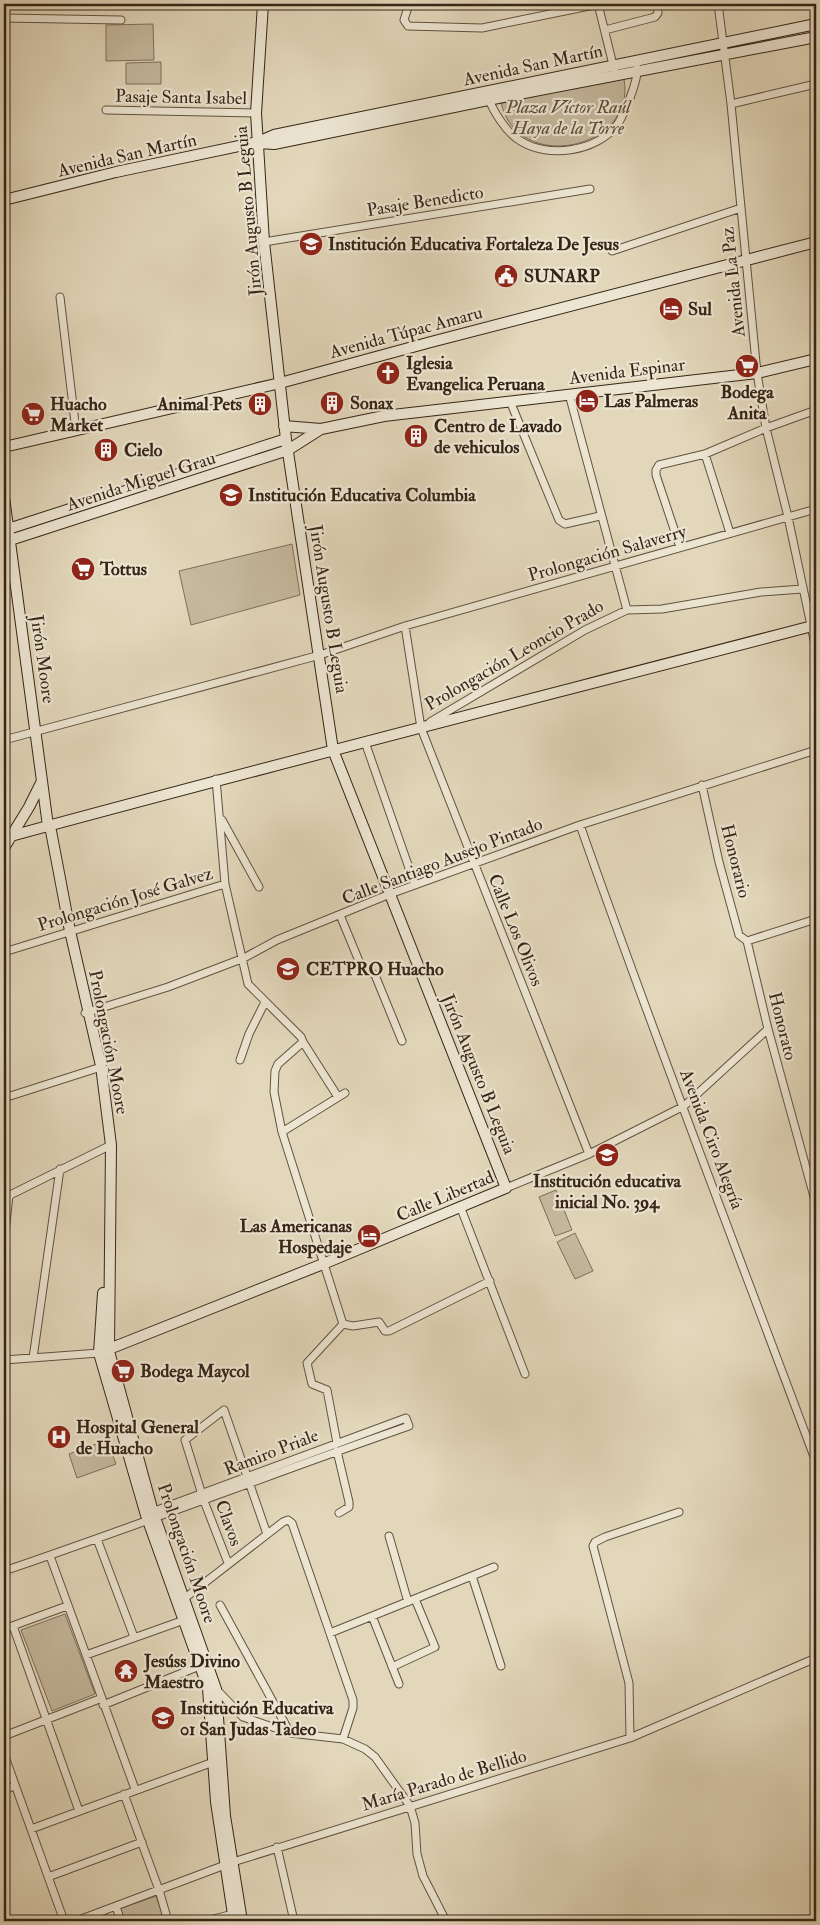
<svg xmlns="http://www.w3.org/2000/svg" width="820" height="1925" font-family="'IM FELL Double Pica',serif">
<rect width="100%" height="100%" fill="#e2d7ba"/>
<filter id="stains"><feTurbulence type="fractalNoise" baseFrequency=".004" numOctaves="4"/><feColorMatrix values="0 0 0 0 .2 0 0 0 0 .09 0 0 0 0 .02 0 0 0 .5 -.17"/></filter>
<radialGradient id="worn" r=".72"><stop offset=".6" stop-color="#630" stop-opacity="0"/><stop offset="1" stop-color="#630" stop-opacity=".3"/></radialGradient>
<!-- green -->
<path fill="#c5b99e" stroke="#7e6f5a" d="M153 24 154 60 106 61V25Z
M161 62V84H126V63Z
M624 79C637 150 516 175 501 102Z
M292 544 300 595 191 625 179 571Z
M556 1190 572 1230 555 1236 539 1197Z
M575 1233 593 1271 575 1279 557 1242Z
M107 1440 116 1464 77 1478 69 1454Z
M65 1614 95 1694 52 1711 21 1630Z
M156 1896 165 1921H124L119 1909Z"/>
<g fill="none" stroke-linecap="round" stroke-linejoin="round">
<!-- street casing -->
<g stroke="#615240" stroke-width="9">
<path id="street" d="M409 4 404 20 408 26 482 28 599 4
M598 4 614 69
M718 4 731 104 757 373 766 428 788 517 816 649
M4 18 121 20
M605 30 655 17 658 13 657 4
M488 97C493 111 506 132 519 140 547 159 596 152 617 125 623 117 626 107 630 98 633 89 638 78 637 68
M731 104 816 84
M106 110 256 113
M264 242 590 189
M612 251 741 208
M60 297 76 431
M569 394 627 610
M510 401 559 520 565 524 600 516
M705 454 730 533
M680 547 656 475V470L659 465 705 454 766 428 816 410
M405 626 421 728 589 1154
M430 722 585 630 627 610 662 609 761 592 802 589
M4 740 320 655 405 626 816 509
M365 742 415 885
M216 779 225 884 248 984 301 1037 303 1042 278 1064 275 1071 274 1092 282 1132 343 1324
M702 785 719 862 739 935 747 941
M222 820 259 887
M580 825C655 1039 737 1250 816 1462
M340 915 361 966 375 975 402 1041
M747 941 768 1029 816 1204
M747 941 816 919
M4 952 225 884
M85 1013 168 987 244 958 277 940 390 894 580 825 816 750
M303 1042 338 1097
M240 1060 249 1034 265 1002
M4 1098 101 1067
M282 1132 345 1093
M506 1188 589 1154 684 1106 768 1029
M4 1198 111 1145
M460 1206 525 1374
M4 1242 9 1195
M343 1324 353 1326 379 1322 385 1331H389L490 1281
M33 1358 60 1169
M4 1360 99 1353
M337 1443 327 1390 312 1384 307 1363 343 1324
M337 1451 349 1502V1507L339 1513
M389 1536 408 1602
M97 1539 134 1637
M50 1556 135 1789
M228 1563 204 1501 185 1440 224 1410 267 1534
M4 1571C140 1525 274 1473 409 1426L406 1418 149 1513
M472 1576 501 1666
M185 1598 283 1522 288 1520 292 1523 353 1700V1708L343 1739
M220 1605 290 1733
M372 1616 399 1684
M13 1626 79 1811
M4 1629 67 1606
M330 1633 494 1567
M86 1655 187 1619
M392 1667 435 1647 415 1599
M216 1689 243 1717 290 1733 343 1739 365 1749 375 1757 410 1806 415 1823 417 1854 423 1876 446 1921
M103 1705 202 1665
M4 1736 102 1698
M630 1738 629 1683 593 1546 595 1542 605 1537 679 1512
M4 1754 64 1921
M4 1790 14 1786
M124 1794 159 1890 168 1921
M31 1829 216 1761
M277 1847 294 1921
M48 1877 142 1842
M116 1907 121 1921
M76 1921 233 1862 630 1738 816 1658
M206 1921 233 1914"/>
</g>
<!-- secondary casing -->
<g stroke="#362517" stroke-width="12">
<path id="secondary" d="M260 143 274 144 488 100 816 37
M4 200 116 172 258 142 274 135 816 24
M284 426 321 429 384 416 757 373 816 359
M4 447 280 383 431 342 816 242
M4 497 48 826 51 831 70 931 101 1066 111 1145 109 1351 153 1512 216 1689 225 1816 242 1921
M5 530 286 439
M4 542 288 450 321 429
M11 836C279 763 548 695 816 625
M4 848 29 807 41 783
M103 1293 99 1353 146 1515 208 1688 216 1802 234 1921
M99 1353 323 1264 506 1188 333 750 286 439 264 242 256 113 263 4"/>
</g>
<!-- street -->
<use href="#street" stroke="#ece5d2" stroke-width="7"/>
<!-- secondary -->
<use href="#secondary" stroke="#ece5d2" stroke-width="10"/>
</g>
<!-- icons -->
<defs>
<g id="school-disc" transform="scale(1.25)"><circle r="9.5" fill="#8f2418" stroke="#ece5d2"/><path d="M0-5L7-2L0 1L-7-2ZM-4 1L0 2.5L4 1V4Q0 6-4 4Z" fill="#fff"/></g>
<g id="civic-disc" transform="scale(1.25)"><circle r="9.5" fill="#8f2418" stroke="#ece5d2"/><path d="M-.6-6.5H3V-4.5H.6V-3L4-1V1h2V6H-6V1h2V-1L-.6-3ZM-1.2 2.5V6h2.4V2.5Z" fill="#fff"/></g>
<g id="hotel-disc" transform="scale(1.25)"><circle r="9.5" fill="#8f2418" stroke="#ece5d2"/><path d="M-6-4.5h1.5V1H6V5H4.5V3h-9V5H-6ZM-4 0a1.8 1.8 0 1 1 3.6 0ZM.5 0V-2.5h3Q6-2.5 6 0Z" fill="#fff"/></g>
<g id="supermarket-disc" transform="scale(1.25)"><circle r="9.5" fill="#8f2418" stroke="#ece5d2"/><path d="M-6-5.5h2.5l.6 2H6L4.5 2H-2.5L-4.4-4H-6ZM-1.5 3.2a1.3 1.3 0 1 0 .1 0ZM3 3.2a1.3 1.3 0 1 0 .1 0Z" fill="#fff"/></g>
<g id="church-disc" transform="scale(1.25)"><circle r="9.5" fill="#8f2418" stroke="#ece5d2"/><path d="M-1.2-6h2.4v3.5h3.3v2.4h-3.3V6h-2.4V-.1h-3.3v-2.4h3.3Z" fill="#fff"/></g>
<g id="building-disc" transform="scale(1.25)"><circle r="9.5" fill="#8f2418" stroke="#ece5d2"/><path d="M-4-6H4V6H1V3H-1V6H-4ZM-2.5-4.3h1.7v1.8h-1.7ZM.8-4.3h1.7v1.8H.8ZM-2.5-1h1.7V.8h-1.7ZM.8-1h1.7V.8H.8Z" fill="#fff"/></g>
<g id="hospital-disc" transform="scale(1.25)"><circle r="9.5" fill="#8f2418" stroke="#ece5d2"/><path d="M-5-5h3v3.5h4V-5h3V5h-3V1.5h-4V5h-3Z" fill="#fff"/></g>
<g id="temple-disc" transform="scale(1.25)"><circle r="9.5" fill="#8f2418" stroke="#ece5d2"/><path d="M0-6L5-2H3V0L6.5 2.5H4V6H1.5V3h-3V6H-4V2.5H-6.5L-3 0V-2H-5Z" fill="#fff"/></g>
</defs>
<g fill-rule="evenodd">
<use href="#school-disc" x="311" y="244"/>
<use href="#civic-disc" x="506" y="276"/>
<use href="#hotel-disc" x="671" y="309"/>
<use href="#supermarket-disc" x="747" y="366"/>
<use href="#church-disc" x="388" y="373"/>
<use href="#hotel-disc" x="587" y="401"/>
<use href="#building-disc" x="332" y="403"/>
<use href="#building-disc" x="260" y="404"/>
<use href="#supermarket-disc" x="33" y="414"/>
<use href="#building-disc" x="416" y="436"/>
<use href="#building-disc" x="106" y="450"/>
<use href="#school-disc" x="231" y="495"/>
<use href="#supermarket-disc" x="83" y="569"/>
<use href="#school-disc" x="288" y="969"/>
<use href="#school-disc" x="607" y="1155"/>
<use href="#hotel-disc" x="369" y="1236"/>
<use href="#supermarket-disc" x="123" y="1371"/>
<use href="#hospital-disc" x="59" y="1437"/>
<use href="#temple-disc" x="126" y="1671"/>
<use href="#school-disc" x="163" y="1718"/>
</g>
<g text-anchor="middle" stroke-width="4.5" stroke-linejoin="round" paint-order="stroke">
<!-- street labels -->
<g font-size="18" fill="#362517" stroke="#ece5d2">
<text transform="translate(533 65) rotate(-12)" y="6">Avenida San Martín</text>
<text transform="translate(181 97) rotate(1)" y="6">Pasaje Santa Isabel</text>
<text transform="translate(127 155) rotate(-13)" y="6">Avenida San Martín</text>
<text transform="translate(425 201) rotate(-9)" y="6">Pasaje Benedicto</text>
<text transform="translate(248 211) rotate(-95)" y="6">Jirón Augusto B Leguia</text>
<text transform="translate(733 282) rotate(-96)" y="6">Avenida La Paz</text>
<text transform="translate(406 332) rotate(-15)" y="6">Avenida Túpac Amaru</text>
<text transform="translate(627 371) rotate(-7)" y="6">Avenida Espinar</text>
<text transform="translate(141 481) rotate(-18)" y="6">Avenida Miguel Grau</text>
<text transform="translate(607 553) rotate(-16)" y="6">Prolongación Salaverry</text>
<text transform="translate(329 609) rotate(81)" y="6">Jirón Augusto B Leguia</text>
<text transform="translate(514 655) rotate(-30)" y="6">Prolongación Leoncio Prado</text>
<text transform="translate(43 659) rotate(82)" y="6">Jirón Moore</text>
<text transform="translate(442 861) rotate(-21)" y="6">Calle Santiago Ausejo Pintado</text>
<text transform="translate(736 861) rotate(76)" y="6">Honorario</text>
<text transform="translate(125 899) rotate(-17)" y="6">Prolongación José Galvez</text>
<text transform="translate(516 930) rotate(68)" y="6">Calle Los Olivos</text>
<text transform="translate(783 1026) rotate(76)" y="6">Honorato</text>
<text transform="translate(109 1042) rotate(79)" y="6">Prolongación Moore</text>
<text transform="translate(479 1074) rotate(68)" y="6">Jirón Augusto B Leguia</text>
<text transform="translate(712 1139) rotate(69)" y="6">Avenida Ciro Alegría</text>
<text transform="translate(445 1196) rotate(-23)" y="6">Calle Libertad</text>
<text transform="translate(271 1452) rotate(-21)" y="6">Ramiro Priale</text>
<text transform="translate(229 1523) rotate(70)" y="6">Clavos</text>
<text transform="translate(187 1553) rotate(71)" y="6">Prolongación Moore</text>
<text transform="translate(444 1780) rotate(-17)" y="6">María Parado de Bellido</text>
</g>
<!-- park labels -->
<g font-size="18" font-style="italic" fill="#5a4a39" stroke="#ece5d2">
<text x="568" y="113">Plaza Víctor Raúl<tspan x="568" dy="21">Haya de la Torre</tspan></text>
</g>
<!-- poi labels -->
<g font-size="18" font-weight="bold" fill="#362517" stroke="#ece5d2" text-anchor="start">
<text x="328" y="250">Institución Educativa Fortaleza De Jesus</text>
<text x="524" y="282">SUNARP</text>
<text x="688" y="315">Sul</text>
<text x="406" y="369">Iglesia<tspan x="406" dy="21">Evangelica Peruana</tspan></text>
<text x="747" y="398" text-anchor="middle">Bodega<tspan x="747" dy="21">Anita</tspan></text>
<text x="604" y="407">Las Palmeras</text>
<text x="350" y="409">Sonax</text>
<text x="50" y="410">Huacho<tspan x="50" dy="21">Market</tspan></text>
<text x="242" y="410" text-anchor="end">Animal Pets</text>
<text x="434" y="432">Centro de Lavado<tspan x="434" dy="21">de vehiculos</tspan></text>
<text x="124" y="456">Cielo</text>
<text x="248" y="501">Institución Educativa Columbia</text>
<text x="100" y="575">Tottus</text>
<text x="306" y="975">CETPRO Huacho</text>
<text x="607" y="1187" text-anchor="middle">Institución educativa<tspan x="607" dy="21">inicial No. 394</tspan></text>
<text x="352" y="1232" text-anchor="end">Las Americanas<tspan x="352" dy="21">Hospedaje</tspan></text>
<text x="140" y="1377">Bodega Maycol</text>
<text x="76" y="1433">Hospital General<tspan x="76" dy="21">de Huacho</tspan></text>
<text x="144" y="1667">Jesúss Divino<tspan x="144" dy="21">Maestro</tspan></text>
<text x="180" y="1714">Institución Educativa<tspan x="180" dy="21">01 San Judas Tadeo</tspan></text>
</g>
</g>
<!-- margin -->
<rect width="820" height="1925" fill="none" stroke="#e2d7ba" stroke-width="20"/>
<rect x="5" y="5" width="810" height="1915" fill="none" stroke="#362517" stroke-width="2.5"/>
<rect x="10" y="10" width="800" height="1905" fill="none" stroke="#362517"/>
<rect width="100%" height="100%" filter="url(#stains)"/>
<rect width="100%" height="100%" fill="url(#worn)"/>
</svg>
